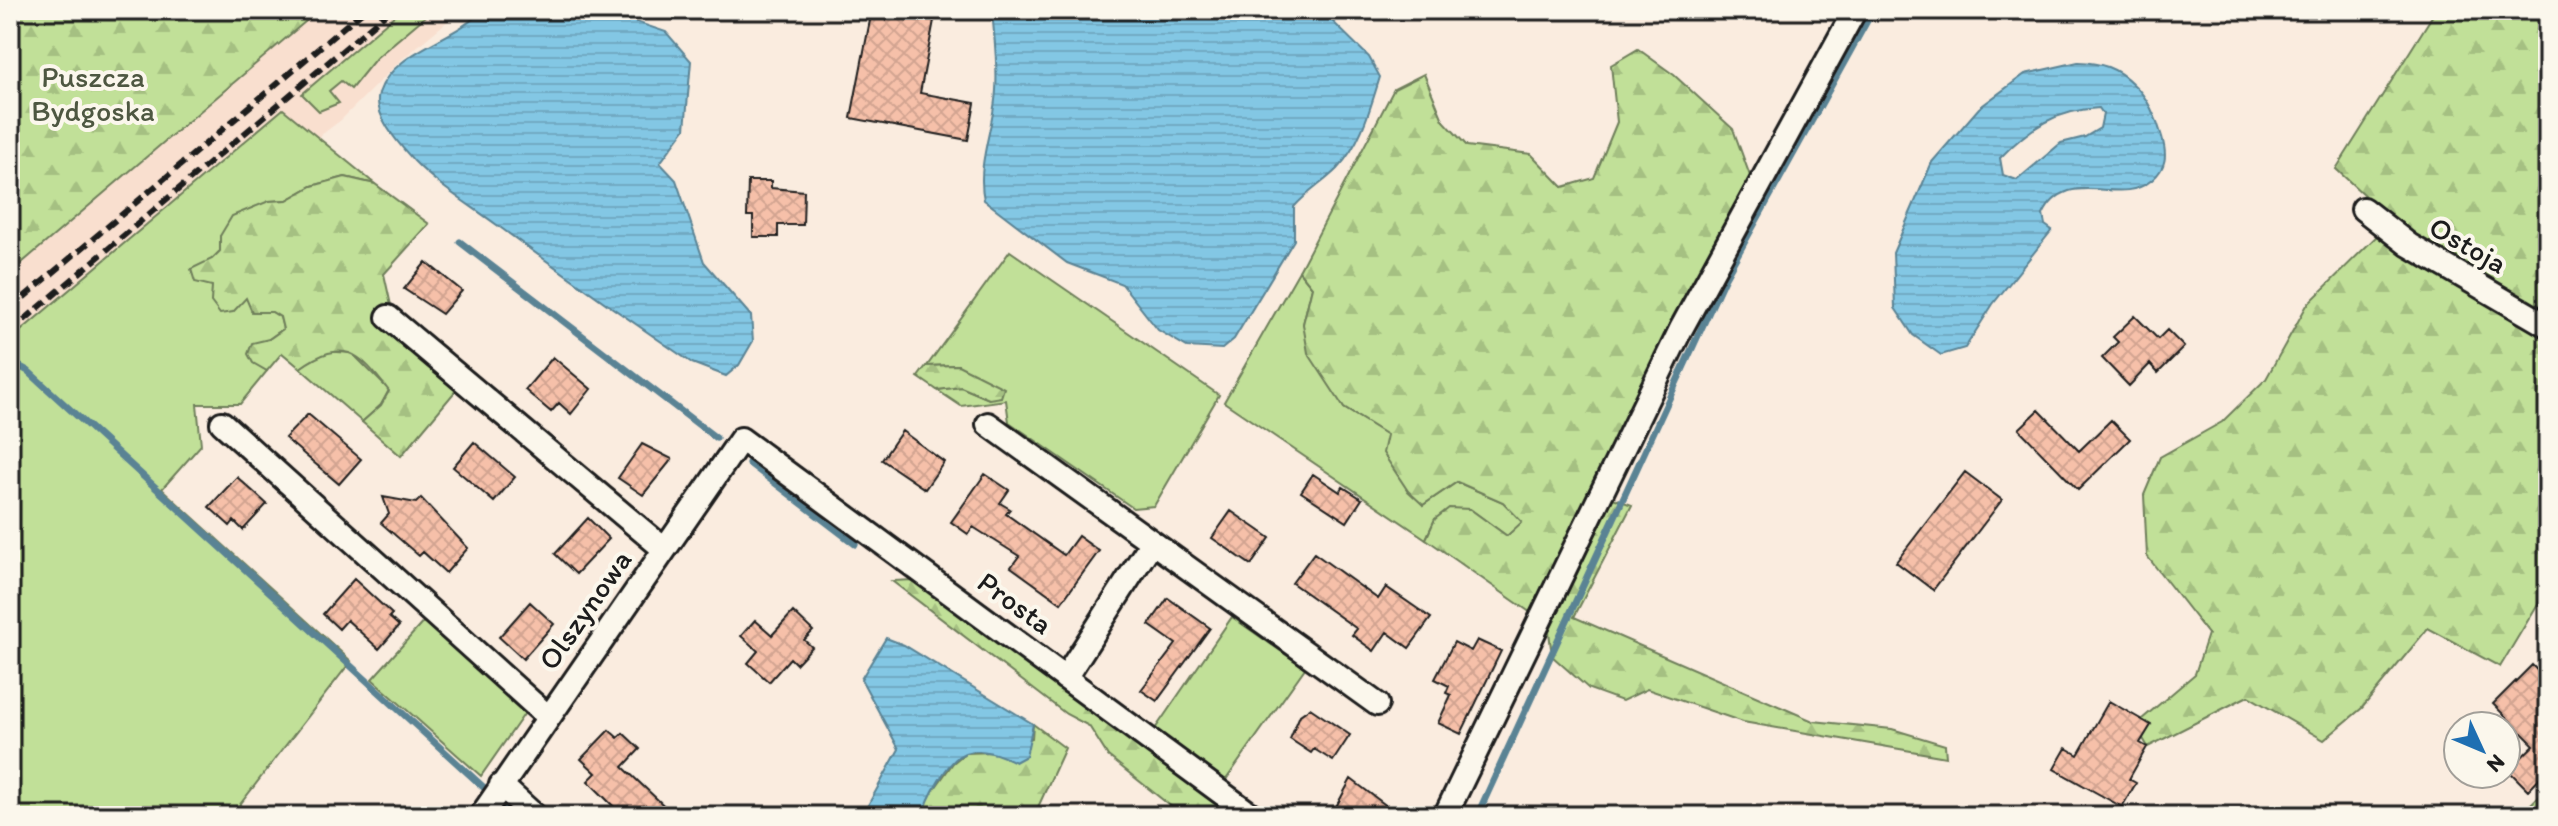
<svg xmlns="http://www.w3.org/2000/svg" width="2558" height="826" font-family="Itim,sans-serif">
<defs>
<pattern id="forest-firs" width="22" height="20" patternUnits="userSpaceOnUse" patternTransform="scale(2)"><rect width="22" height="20" fill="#c1e098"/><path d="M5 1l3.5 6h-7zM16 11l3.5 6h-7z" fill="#a5c082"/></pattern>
<pattern id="water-rules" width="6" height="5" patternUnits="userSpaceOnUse" patternTransform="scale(2)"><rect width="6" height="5" fill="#83c7e4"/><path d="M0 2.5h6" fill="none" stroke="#71aac3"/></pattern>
<pattern id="building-cross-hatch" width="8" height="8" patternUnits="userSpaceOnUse" patternTransform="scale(2)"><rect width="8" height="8" fill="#f6c0a9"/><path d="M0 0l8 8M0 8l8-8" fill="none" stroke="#d2a491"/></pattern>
</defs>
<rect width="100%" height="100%" fill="#faecdf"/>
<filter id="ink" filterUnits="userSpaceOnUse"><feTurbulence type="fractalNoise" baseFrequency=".0125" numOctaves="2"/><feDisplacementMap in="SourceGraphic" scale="16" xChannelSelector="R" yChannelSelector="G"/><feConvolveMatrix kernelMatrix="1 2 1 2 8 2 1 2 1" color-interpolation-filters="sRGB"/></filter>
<g filter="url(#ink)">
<!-- built -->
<path fill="#f9dfcf" d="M295 10H461L401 60 341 120 10 370V266Z"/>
<!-- green -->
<path fill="#c1e098" stroke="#6e7e5a" stroke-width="2" d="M401 10H433L376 58 351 89 341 81 329 91 339 103 319 111 302 94Z
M283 109 375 184 345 177 312 186 287 200 269 201 220 236V251L212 259 213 286 247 298 252 311 272 312 280 317 283 329 269 339 253 362 267 371 240 404H197L201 445 162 489 351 661 231 816H10V340Z
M1010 251 1219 395 1154 506 1133 508 1009 422 1006 400 961 406 937 390 961 387 989 399 958 365 927 366Z
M1299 271 1312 287 1303 324 1344 408 1388 435 1423 505 1457 482 1503 502 1523 522 1507 536 1470 509 1435 519 1426 539 1224 402Z
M323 351 352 353 389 390 381 405 362 422 300 368Z
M1232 617 1305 668 1225 781 1155 729Z
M426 619 527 710 481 776 372 679Z"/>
<!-- forest -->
<path fill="url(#forest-firs)" stroke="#6e7e5a" stroke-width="2" d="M10 10H319L10 273Z
M2436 10H2548V587L2500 667 2428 628 2362 708 2324 740 2248 696 2148 747 2135 725 2195 674 2208 634 2147 556 2144 495 2160 457 2222 422 2266 379 2307 305 2392 221 2336 169Z
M1638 49 1674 75 1733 129 1750 176 1674 316 1534 615 1426 539 1435 519 1449 508 1470 509 1507 536 1522 522 1503 502 1457 482 1423 505 1408 491 1383 453 1387 435 1344 408 1308 353 1303 324 1312 287 1299 271 1394 89 1424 74 1443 120 1467 146 1531 154 1563 187 1594 178 1617 122 1611 65Z
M345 177 375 184 429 224 384 274 392 310 458 388 401 456 362 422 381 405 389 391C359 352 344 337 300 368L282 353 267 371 253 363 248 354 252 343 269 339 283 329 280 317 272 312H252L246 298 233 312 220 314 211 302 212 286 195 282 191 269 212 259 220 251V236L232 216 269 201 287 200 312 186Z
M958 365 1004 388 1001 397 989 399 961 387 937 390 918 377 926 366Z
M1613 498 1632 505 1574 617 1813 721 1892 729 1945 745 1946 757 1743 722 1647 689 1622 701 1589 689 1552 656 1549 632Z
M913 580 1235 816H1183L1108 756 1089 726 1066 714 892 581Z
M1033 724 1065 748 1034 816H923L928 798 953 763 965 753 995 752 1032 738Z
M2548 787V816H2519Z"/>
<!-- water -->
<path fill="url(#water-rules)" stroke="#5a8394" stroke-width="2" fill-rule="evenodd" d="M482 10H620L624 18 666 32 691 61 685 129 660 163 676 180 704 262 751 316 753 341 739 365 726 376 692 363C626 318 561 272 497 225 470 205 437 185 414 161 400 145 372 115 379 93 392 51 458 39 482 10Z
M992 10H1321L1369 57 1380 77C1370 109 1361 144 1337 169 1323 183 1307 192 1294 207V240L1234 339 1222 349 1187 347 1158 330 1122 284 1067 263 984 200C976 164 994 127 996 90 998 64 994 36 992 10Z
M2078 62C2101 63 2116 67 2133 84 2147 96 2157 119 2162 137 2167 155 2167 167 2152 180 2126 201 2097 183 2069 191 2057 195 2048 204 2043 215L2045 225 2052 230 1993 304 1965 348 1941 355 1913 335 1895 308 1893 253 1932 162 1979 108 2025 74ZM2099 108 2103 114 2100 128 2085 137 2061 143 2017 180 2003 175 2000 158C2029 128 2056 110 2099 108Z
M886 638 904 645 1033 724 1026 756 1015 762C1001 755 982 747 965 753 948 759 927 799 923 816H862L899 749 861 679Z"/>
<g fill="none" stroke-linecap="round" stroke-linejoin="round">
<!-- stream -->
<path stroke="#5a8394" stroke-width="7" d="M460 242 716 438
M10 361 28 371 515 816
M749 463 855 544
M1213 816H1214
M1477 816 1724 279 1873 10"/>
</g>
<!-- building -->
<path fill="url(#building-cross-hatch)" stroke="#1c1c1c" stroke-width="2" d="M872 10H936L920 93 975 103 968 140 851 118Z
M748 181H771V188L804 191 803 225H778V237H753V216H747Z
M426 262 462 291 442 314 404 289Z
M2135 316 2158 339 2167 330 2184 347 2158 373 2150 364 2129 386 2102 358 2118 342 2113 337Z
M553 357 591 389 571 414 559 403 551 412 525 390Z
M2039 410 2079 451 2111 420 2130 439 2078 490 2019 429Z
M308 414 361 459 339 484 285 438Z
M902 431 944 462 925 489 882 460Z
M474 442 515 477 494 502 453 467Z
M642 444 672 459 643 495 618 478Z
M1965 472 2002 500 1933 590 1896 562Z
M985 474 1009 490 1000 503 1010 509 1006 514 1064 555 1078 536 1099 551 1061 603 1011 567 1019 556 973 527 968 534 951 522Z
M1313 474 1340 492 1343 487 1362 499 1347 522 1301 492Z
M237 477 267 504 243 530 234 521 230 526 209 507Z
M383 497 416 503 421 498 468 548 446 573 423 552 419 556 381 523 389 514Z
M1231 511 1270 538 1251 565 1212 538Z
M588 518 609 539 576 574 555 554Z
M1314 553 1378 599 1386 587 1431 618 1409 648 1387 632 1374 651 1352 635 1357 629 1292 583Z
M354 579 392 614 389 617 399 626 379 649 347 620 339 629 323 614Z
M1168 598 1210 628 1157 701 1141 690 1176 644 1149 625Z
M530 602 554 624 523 659 499 637Z
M793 612 813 631 804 640 812 647 796 664 790 658 769 682 748 663 758 651 741 636 755 620 772 635Z
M1477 640 1501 651 1461 734 1438 723 1451 695 1446 693 1449 686 1435 679 1454 642 1471 651Z
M2532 665 2548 682V769L2528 790 2508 770 2534 745 2493 704Z
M2109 701 2151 725 2140 743 2147 747 2129 779 2136 783 2122 807 2054 769 2066 748 2078 755Z
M1310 708 1350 735 1333 761 1314 749 1311 753 1290 739 1300 715Z
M609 730 618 738 623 733 640 749 623 767 675 816H623L588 781 596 773 581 759Z
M1351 779 1400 816H1331Z"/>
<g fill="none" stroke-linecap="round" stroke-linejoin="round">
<!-- street casing -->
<g stroke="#1c1c1c" stroke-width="28">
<path id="street" d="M2363 209 2409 245 2548 326
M388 317 664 549
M222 423 548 717
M988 424 1377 704
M1065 678 1152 542
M501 785 535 816
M481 816 741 439 1253 816
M1445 816 1681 329 1855 10"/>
</g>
<!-- street -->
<use href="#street" stroke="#fbf7ec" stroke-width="22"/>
<!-- rail -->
<path stroke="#1c1c1c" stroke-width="6" stroke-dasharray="12 6" stroke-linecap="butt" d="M10 309 364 10
M10 332 390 10"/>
</g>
</g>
<g text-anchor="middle" stroke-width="8" stroke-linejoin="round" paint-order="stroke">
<!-- park labels -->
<g font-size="30" fill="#4e5741" stroke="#fbf7ec">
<text x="93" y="87">Puszcza<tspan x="93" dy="34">Bydgoska</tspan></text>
</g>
<!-- street labels -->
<g font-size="30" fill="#1c1c1c" stroke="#fbf7ec">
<text transform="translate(2468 245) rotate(30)" y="10">Ostoja</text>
<text transform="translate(1015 603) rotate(36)" y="10">Prosta</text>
<text transform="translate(585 610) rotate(-55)" y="10">Olszynowa</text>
</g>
</g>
<!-- margin -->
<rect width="2558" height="826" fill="none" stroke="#fbf7ec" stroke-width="40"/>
<rect x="20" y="20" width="2518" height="786" fill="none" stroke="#1c1c1c" stroke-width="3" filter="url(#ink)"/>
<!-- north arrow -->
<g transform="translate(2482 750) rotate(134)"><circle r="38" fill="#fbf7ec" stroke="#a29f99" stroke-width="2"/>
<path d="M0-6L14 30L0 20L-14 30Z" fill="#1f6fb2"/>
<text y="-12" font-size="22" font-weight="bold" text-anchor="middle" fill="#1c1c1c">N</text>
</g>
</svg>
